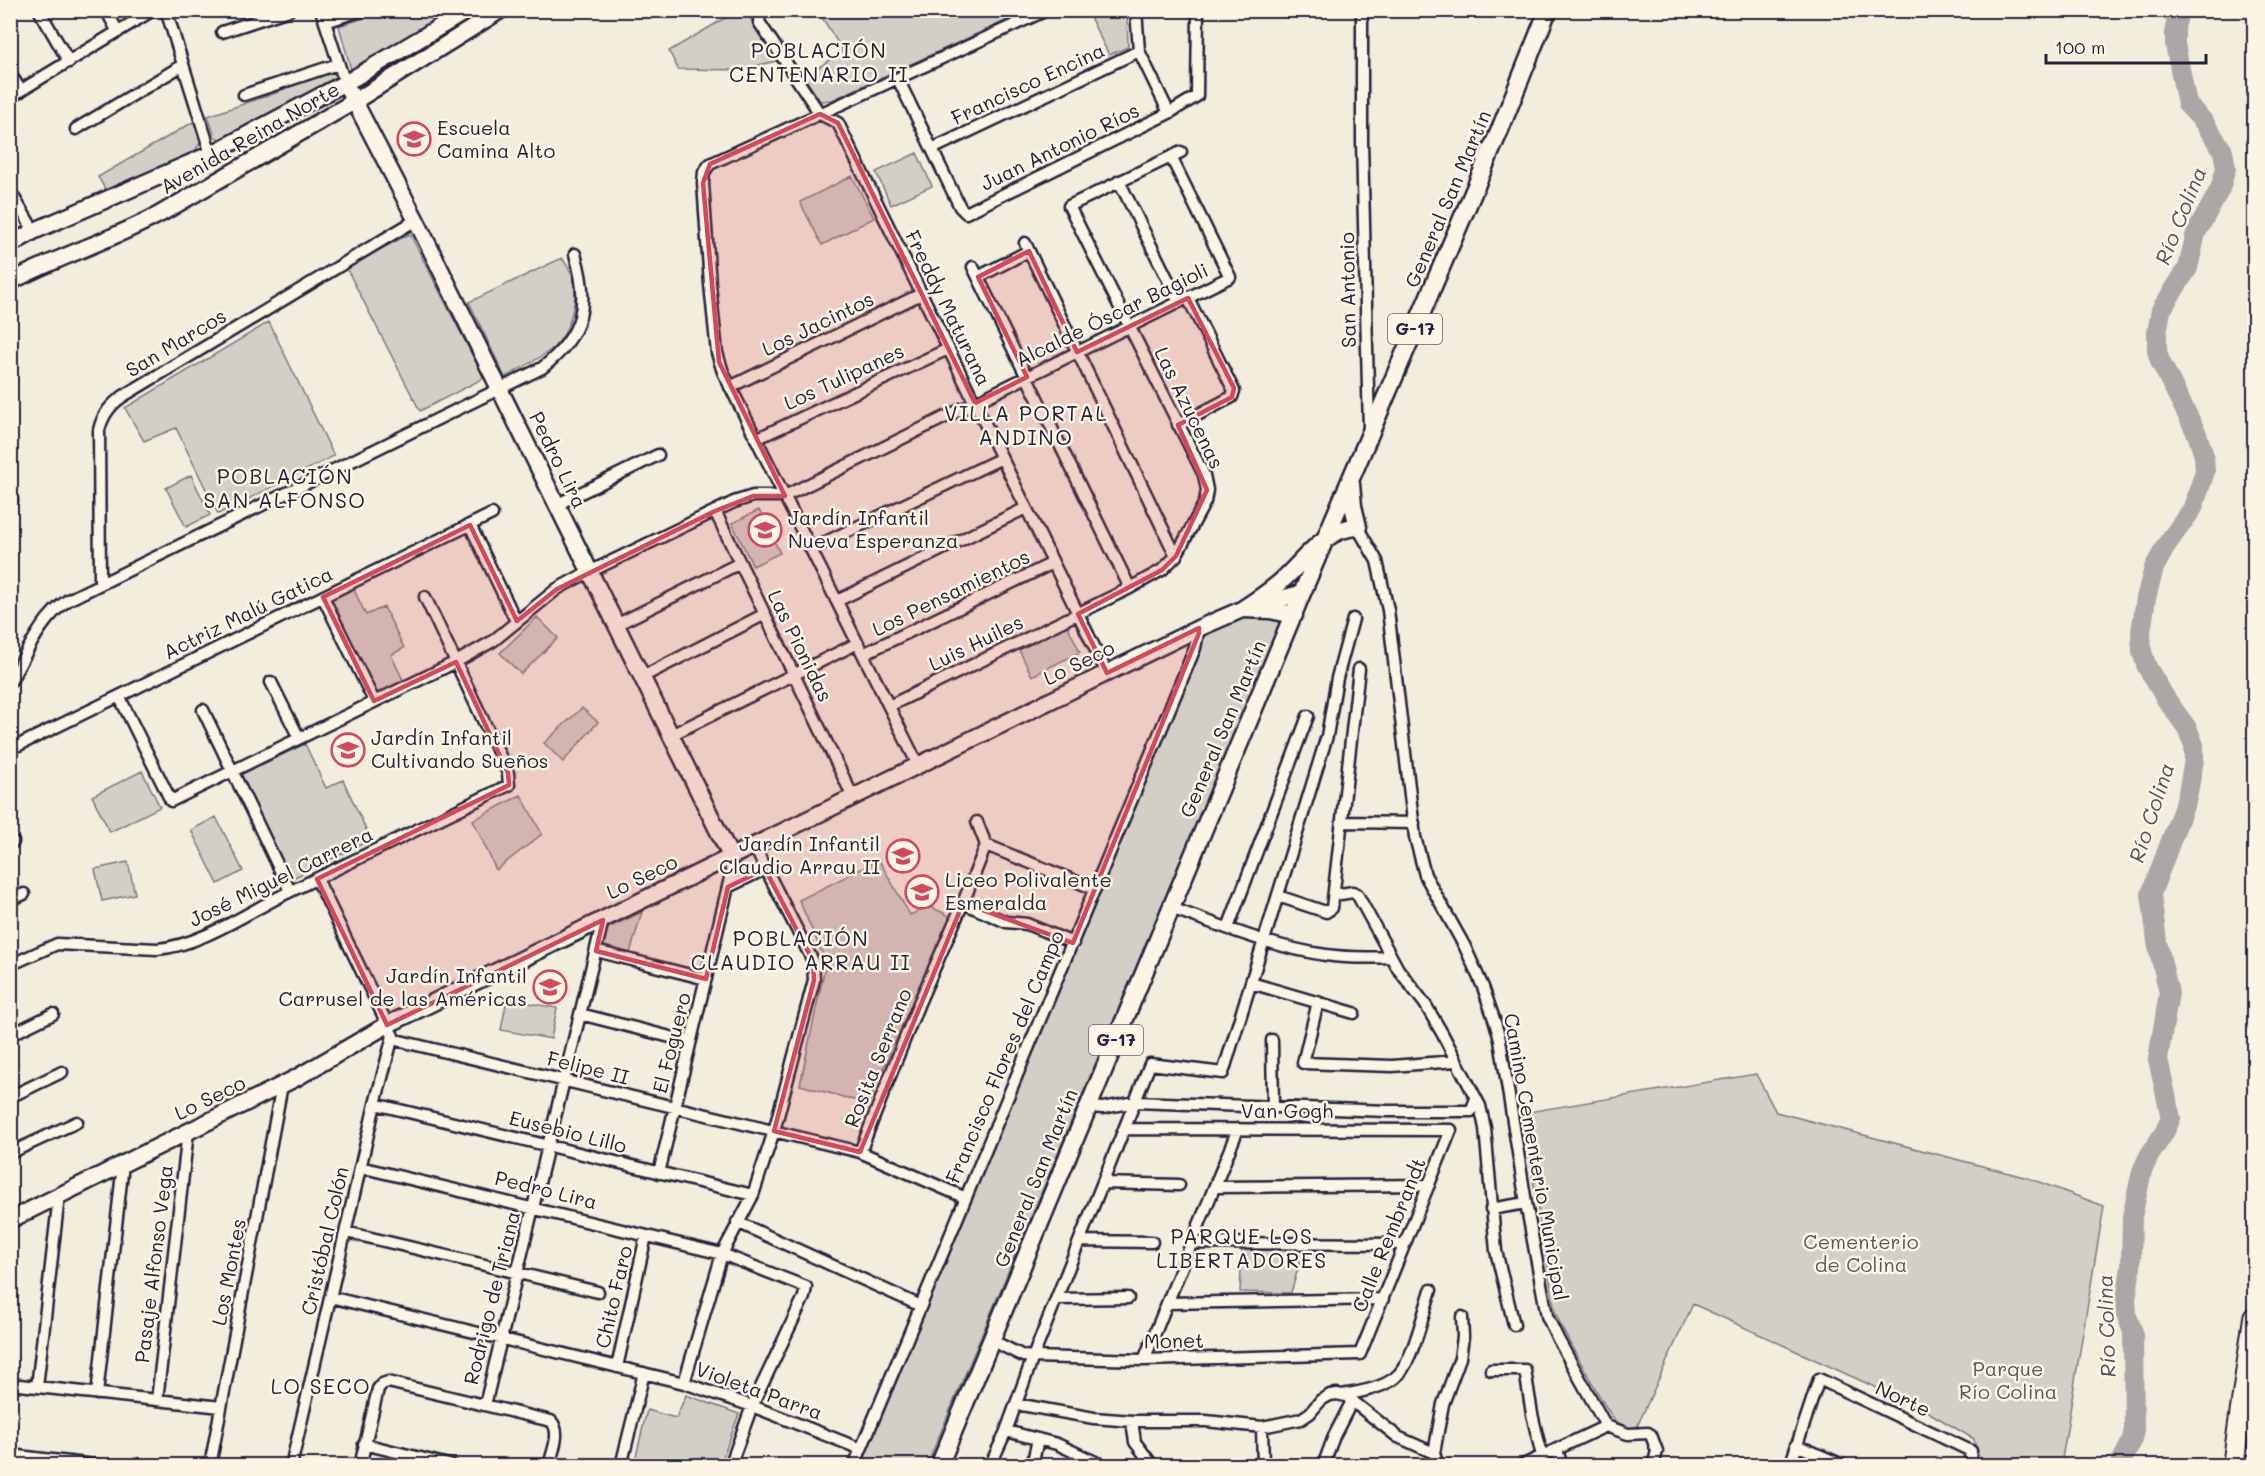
<svg xmlns="http://www.w3.org/2000/svg" width="2265" height="1476" font-family="Mali,sans-serif">
<rect width="100%" height="100%" fill="#f3edde"/>
<filter id="ink" filterUnits="userSpaceOnUse"><feTurbulence type="fractalNoise" baseFrequency=".0167" numOctaves="2"/><feDisplacementMap in="SourceGraphic" scale="12" xChannelSelector="R" yChannelSelector="G"/><feConvolveMatrix kernelMatrix="1 2 1 2 8 2 1 2 1" color-interpolation-filters="sRGB"/></filter>
<g filter="url(#ink)">
<!-- green -->
<path fill="#d4cfc6" stroke="#7b7880" stroke-width="1.5" d="M387 11H454L352 73 339 26Z
M737 11H746L776 61 739 70 678 69 669 51Z
M818 11H1027L832 100 820 101 804 77 843 51Z
M1087 11H1127L1128 47 1109 55Z
M337 67V81L224 141 215 137 208 116 279 92 280 87Z
M195 121 201 142 192 155 107 192 98 177Z
M917 153 932 186 891 205 876 172Z
M852 176 874 218 822 245 800 202Z
M410 234 484 378 420 411 346 267Z
M562 258C565 263 570 269 572 274 580 296 570 333 553 348 538 360 521 368 505 377L469 302Z
M269 322 334 456 218 514 176 428 144 441 125 408Z
M191 475 210 515 186 527 166 488Z
M759 510 780 553 753 566 732 523Z
M353 588 366 615 384 607 404 648 391 655 404 682 375 695 330 599Z
M1257 614 1281 616V622L927 1465 861 1466 959 1215 1203 635 1210 627Z
M537 617 558 638 521 674 500 653Z
M1067 625 1080 652 1032 676 1018 648Z
M582 708 598 722 563 762 544 743Z
M305 744 326 788 343 780 371 840 291 879 240 775Z
M142 771 160 807 110 832 92 796Z
M521 795 542 834 496 870 473 820Z
M216 817 243 871 218 884 191 830Z
M879 860 910 915 929 906 950 916 868 1104 800 1085 826 962 799 900Z
M128 862 135 894 102 901 95 869Z
M642 912 630 953 603 949 608 928Z
M507 999 557 1008 551 1039 501 1030Z
M1756 1074 1776 1112 2028 1178 2104 1206 2061 1465H1973L1976 1450 1974 1439 1923 1409 1693 1304 1635 1431 1615 1421 1604 1404 1565 1334 1555 1312 1522 1113Z
M1242 1246 1304 1247 1291 1293 1240 1292Z
M686 1395 739 1414 720 1465H634L647 1410 676 1418Z"/>
<g fill="none" stroke-linecap="round" stroke-linejoin="round">
<!-- river -->
<path stroke="#aca7a6" stroke-width="20" d="M2119 1466 2131 1443 2134 1430 2133 1332 2127 1316 2126 1299 2131 1267 2132 1217 2142 1171 2149 1156 2164 1133 2171 1118 2158 1059 2169 993 2157 942 2151 894 2187 798 2194 760V745L2187 728 2166 699 2147 667 2142 652 2141 632 2146 598 2154 568 2167 544 2193 508 2205 471 2204 456 2197 434 2160 361 2157 351V333L2161 310 2188 268 2196 233 2220 189 2226 168 2223 151 2203 121 2187 104 2175 44V28L2179 10"/>
<!-- street casing -->
<g stroke="#22223b" stroke-width="15">
<path id="street" d="M39 10 69 62
M106 10 118 32
M166 10 211 154
M321 10 345 83
M761 10 759 22 820 114 838 123 1107 673
M1136 10 1139 51 1169 113
M1362 10V141L1369 430
M325 22 363 10
M222 32 289 10
M10 73 21 91
M898 79 960 207 966 213 1169 113 1197 96 1198 10
M244 95 338 64
M10 97 153 10
M76 129 183 65
M932 149 1139 51
M1119 181 1179 302
M10 191 34 231
M1025 243 1176 556
M973 267 1130 588
M978 277 1029 251
M730 387 921 294
M1178 425 1232 397 1234 391 1188 298
M756 439 948 349
M10 501 12 500
M556 505 658 455
M715 511 853 797
M1355 523 1377 561 1388 610 1415 837 1425 875 1465 947 1483 987 1495 1022 1500 1040 1526 1203 1547 1316 1558 1339 1606 1426 1628 1434 1648 1433 1651 1435 1657 1451 1653 1466
M470 525 516 621
M811 549 1002 458
M100 584 99 430C103 414 111 404 125 395L416 220
M323 597 374 701
M837 601 1026 508
M616 625 740 563
M863 654 1053 563
M642 677 765 614
M10 682C27 653 40 619 68 600L542 368C584 335 590 304 575 254
M271 682 299 738
M119 696 171 801 456 662 493 641 557 589 581 576 734 502 753 496H785L1230 277 1171 157
M889 706 1130 588 1162 570 1176 556 1205 502 1207 490 1204 475 1069 206 1181 152
M203 710 290 891
M671 735 858 643
M19 745 492 514
M918 765 723 372 717 353 710 284 703 183 704 172 710 164 1047 10
M977 822 986 845 1095 889
M1343 822 1414 823
M10 844 13 842
M728 887 765 869
M1334 895 1353 892 1357 894 1398 969 1425 1004 1442 1033 1480 1106 1485 1128 1496 1251 1514 1325
M1278 896 1326 912 1332 908 1359 669
M10 900 24 894
M963 903 1006 922 1027 924 1073 943
M1171 908C1219 925 1275 948 1326 955 1347 958 1369 958 1391 957
M1228 928 1308 716
M596 951 706 979
M10 965 57 944 157 949C201 946 251 910 291 891 363 856 436 821 509 785L508 773 425 597
M1251 983 1354 1013
M1318 1002 1303 1063 1392 1066 1456 1061
M580 1014 690 1042
M10 1035 53 1014
M392 1039 860 1152 966 1198
M1272 1040 1273 1108
M10 1097 62 1072
M375 1104 753 1195
M1088 1107 1103 1108 1135 1102 1388 1111H1471L1476 1099
M860 1152 919 1003 963 903 986 845
M10 1153 77 1122
M360 1167 722 1254 806 1287 804 1297 752 1406 730 1466
M659 1173 731 874V857
M1103 1183 1179 1185
M1215 1187 1429 1185
M1491 1209 1526 1203
M737 1222 921 1306
M346 1232 598 1292
M1080 1241 1152 1242
M1193 1243 1404 1244
M330 1297 684 1383 752 1406 861 1449
M1057 1299 1128 1298
M1167 1303 1383 1299
M991 1340 1023 1356 1033 1357 1144 1360 1360 1354 1451 1130 1124 1129
M1144 1360 1238 1129
M617 1367 646 1236
M1491 1370H1525L1532 1414 1542 1456
M684 1383 722 1254 753 1195 774 1131 814 980 813 961 754 846
M10 1384 221 1407
M37 1387 59 1196
M97 1394 123 1164
M1342 1395C1360 1392 1386 1388 1399 1374 1413 1359 1424 1311 1431 1290
M157 1400 188 1132
M1016 1404 1094 1418 1132 1421H1206L1262 1427 1301 1419 1310 1413 1321 1400 1330 1395 1337 1394 1346 1396 1398 1437 1434 1453
M485 1405 603 920
M1132 1421 1135 1442 1153 1466
M1262 1427 1263 1466
M1006 1431 1057 1444 1104 1466
M364 1444 453 1466
M1796 1445 1845 1466
M1557 1450 1562 1466
M10 1455 103 1466
M210 1466 282 1085
M291 1466 375 1104 393 1036 317 879
M360 1466 378 1389 382 1384 388 1382 551 1421C562 1432 552 1452 549 1466
M621 1466 644 1373
M854 1466 1195 648 1199 628
M990 1466 1006 1431 1033 1357 1150 1064 1223 1073 1327 736 1337 678 1353 619
M1032 1466 1038 1439
M1323 1466 1334 1436 1352 1401
M1438 1466 1434 1453 1443 1404 1460 1358 1463 1337 1462 1317
M1521 1466 1606 1426
M1790 1466 1819 1379 1971 1451 1969 1466"/>
</g>
<!-- secondary casing -->
<g stroke="#22223b" stroke-width="20">
<path id="secondary" d="M345 83 416 220 731 857
M10 245 34 231 211 154 354 78 468 10
M10 282C59 256 112 240 160 214L355 101 501 10
M10 1220 296 1078 387 1025 1199 628 1243 609 1302 593"/>
</g>
<!-- primary casing -->
<g stroke="#22223b" stroke-width="21">
<path id="primary" d="M1243 609C1254 602 1266 594 1277 585 1301 565 1324 527 1358 527L1353 506 1351 484
M1243 609 1270 610 1294 615
M939 1466 1302 593 1499 132 1548 10"/>
</g>
<!-- highway casing -->
<g stroke="#22223b" stroke-width="24">
<path id="highway" d="M2233 1466 2254 1318
M2254 1466V1464"/>
</g>
<!-- street -->
<use href="#street" stroke="#fcf5e5" stroke-width="10"/>
<!-- secondary -->
<use href="#secondary" stroke="#fcf5e5" stroke-width="15"/>
<!-- primary -->
<use href="#primary" stroke="#fcf5e5" stroke-width="16"/>
<!-- highway -->
<use href="#highway" stroke="#fcf5e5" stroke-width="20"/>
</g>
</g>
<!-- marked area -->
<path fill="#d1495b" fill-opacity="0.2" stroke="#d1495b" stroke-width="4.5" stroke-linejoin="round" d="M820 114 838 123 975 403 1027 377 978 277 1029 251 1077 352 1188 298 1234 388 1232 397 1178 425 1207 490 1176 556 1162 570 1078 614 1107 673 1199 628V633L1073 943 963 903 860 1152 774 1131 814 980 813 961 765 869 728 887 706 979 596 951 603 920 387 1025 317 879 509 785 508 773 456 662 374 701 323 597 470 525 517 621 557 589 715 511 753 496H785L719 362 703 183 710 164Z"/>
<!-- icons -->
<defs>
<g id="school-ring" transform="scale(1.725)"><circle r="9.5" fill="#fcf5e5" stroke="#d1495b" stroke-width="1.5"/><path d="M0-5L7-2L0 1L-7-2ZM-4 1L0 2.5L4 1V4Q0 6-4 4Z" fill="#d1495b"/></g>
</defs>
<g fill-rule="evenodd">
<use href="#school-ring" x="414" y="139"/>
<use href="#school-ring" x="765" y="530"/>
<use href="#school-ring" x="348" y="750"/>
<use href="#school-ring" x="903" y="856"/>
<use href="#school-ring" x="922" y="892"/>
<use href="#school-ring" x="550" y="987"/>
</g>
<g text-anchor="middle" stroke-width="5" stroke-linejoin="round" paint-order="stroke">
<!-- shield labels -->
<g fill="#fcf5e5" stroke="#63616e" stroke-width="1.5">
<rect x="1388" y="314" width="54" height="30" rx="4.5"/>
<rect x="1089" y="1025" width="54" height="30" rx="4.5"/>
</g>
<g font-size="18" font-weight="bold" fill="#22223b">
<text x="1415" y="335">G-17</text>
<text x="1116" y="1046">G-17</text>
</g>
<!-- street labels -->
<g font-size="20" fill="#22223b" stroke="#fcf5e5">
<text transform="translate(1028 84) rotate(-25)" y="7">Francisco Encina</text>
<text transform="translate(250 138) rotate(-30)" y="7">Avenida Reina Norte</text>
<text transform="translate(1060 147) rotate(-26)" y="7">Juan Antonio Ríos</text>
<text transform="translate(1448 199) rotate(-67)" y="7">General San Martín</text>
<text transform="translate(1348 290) rotate(-91)" y="7">San Antonio</text>
<text transform="translate(948 308) rotate(64)" y="7">Freddy Maturana</text>
<text transform="translate(1112 315) rotate(-26)" y="7">Alcalde Óscar Bagioli</text>
<text transform="translate(818 324) rotate(-26)" y="7">Los Jacintos</text>
<text transform="translate(176 343) rotate(-31)" y="7">San Marcos</text>
<text transform="translate(844 377) rotate(-25)" y="7">Los Tulipanes</text>
<text transform="translate(1189 408) rotate(64)" y="7">Las Azucenas</text>
<text transform="translate(558 460) rotate(64)" y="7">Pedro Lira</text>
<text transform="translate(951 593) rotate(-26)" y="7">Los Pensamientos</text>
<text transform="translate(248 613) rotate(-26)" y="7">Actriz Malú Gatica</text>
<text transform="translate(976 643) rotate(-26)" y="7">Luis Huiles</text>
<text transform="translate(800 646) rotate(64)" y="7">Las Pionidas</text>
<text transform="translate(1079 663) rotate(-26)" y="7">Lo Seco</text>
<text transform="translate(1223 729) rotate(-67)" y="7">General San Martín</text>
<text transform="translate(281 877) rotate(-26)" y="7">José Miguel Carrera</text>
<text transform="translate(642 877) rotate(-26)" y="7">Lo Seco</text>
<text transform="translate(672 1043) rotate(-76)" y="7">El Foguero</text>
<text transform="translate(1005 1057) rotate(-67)" y="7">Francisco Flores del Campo</text>
<text transform="translate(878 1058) rotate(-68)" y="7">Rosita Serrano</text>
<text transform="translate(588 1068) rotate(14)" y="7">Felipe II</text>
<text transform="translate(210 1098) rotate(-26)" y="7">Lo Seco</text>
<text x="1287" y="1118">Van Gogh</text>
<text transform="translate(568 1132) rotate(14)" y="7">Eusebio Lillo</text>
<text transform="translate(1536 1157) rotate(80)" y="7">Camino Cementerio Municipal</text>
<text transform="translate(1036 1178) rotate(-68)" y="7">General San Martín</text>
<text transform="translate(546 1190) rotate(14)" y="7">Pedro Lira</text>
<text transform="translate(1389 1235) rotate(-68)" y="7">Calle Rembrandt</text>
<text transform="translate(325 1241) rotate(-77)" y="7">Cristóbal Colón</text>
<text transform="translate(154 1264) rotate(-83)" y="7">Pasaje Alfonso Vega</text>
<text transform="translate(229 1272) rotate(-79)" y="7">Los Montes</text>
<text transform="translate(614 1297) rotate(-77)" y="7">Chito Faro</text>
<text transform="translate(492 1298) rotate(-76)" y="7">Rodrigo de Triana</text>
<text transform="translate(1174 1341) rotate(-1)" y="7">Monet</text>
<text transform="translate(759 1391) rotate(20)" y="7">Violeta Parra</text>
<text transform="translate(1903 1399) rotate(25)" y="7">Norte</text>
</g>
<!-- poi labels -->
<g font-size="20" fill="#22223b" stroke="#fcf5e5" text-anchor="start">
<text x="437" y="135">Escuela<tspan x="437" dy="23">Camina Alto</tspan></text>
<text x="788" y="525">Jardín Infantil<tspan x="788" dy="23">Nueva Esperanza</tspan></text>
<text x="371" y="745">Jardín Infantil<tspan x="371" dy="23">Cultivando Sueños</tspan></text>
<text x="880" y="851" text-anchor="end">Jardín Infantil<tspan x="880" dy="23">Claudio Arrau II</tspan></text>
<text x="945" y="887">Liceo Polivalente<tspan x="945" dy="23">Esmeralda</tspan></text>
<text x="527" y="983" text-anchor="end">Jardín Infantil<tspan x="527" dy="23">Carrusel de las Américas</tspan></text>
</g>
<!-- park labels -->
<g font-size="20" fill="#575665" stroke="#fcf5e5">
<text x="1861" y="1249">Cementerio<tspan x="1861" dy="23">de Colina</tspan></text>
<text x="2008" y="1376">Parque<tspan x="2008" dy="23">Río Colina</tspan></text>
</g>
<!-- neighbourhood labels -->
<g font-size="21" letter-spacing="1.5" fill="#22223b" stroke="#fcf5e5">
<text x="819" y="58">POBLACIÓN<tspan x="819" dy="24">CENTENARIO II</tspan></text>
<text x="1026" y="421">VILLA PORTAL<tspan x="1026" dy="24">ANDINO</tspan></text>
<text x="285" y="484">POBLACIÓN<tspan x="285" dy="24">SAN ALFONSO</tspan></text>
<text x="801" y="946">POBLACIÓN<tspan x="801" dy="24">CLAUDIO ARRAU II</tspan></text>
<text x="1242" y="1244">PARQUE LOS<tspan x="1242" dy="24">LIBERTADORES</tspan></text>
<text x="321" y="1394">LO SECO</text>
</g>
<!-- water labels -->
<g font-size="21" font-style="italic" fill="#525160" stroke="#fcf5e5">
<text transform="translate(2181 216) rotate(-68)" y="7">Río Colina</text>
<text transform="translate(2152 813) rotate(-72)" y="7">Río Colina</text>
<text transform="translate(2107 1326) rotate(-92)" y="7">Río Colina</text>
</g>
</g>
<!-- margin -->
<rect width="2265" height="1476" fill="none" stroke="#fcf5e5" stroke-width="36"/>
<rect x="18" y="18" width="2229" height="1440" fill="none" stroke="#22223b" stroke-width="2" filter="url(#ink)"/>
<!-- scale -->
<path d="M2046 54v9h160v-9" fill="none" stroke="#22223b" stroke-width="3"/>
<text x="2055" y="54" font-size="18" fill="#22223b" stroke="#fcf5e5" stroke-width="4.5" paint-order="stroke">100 m</text>
</svg>
